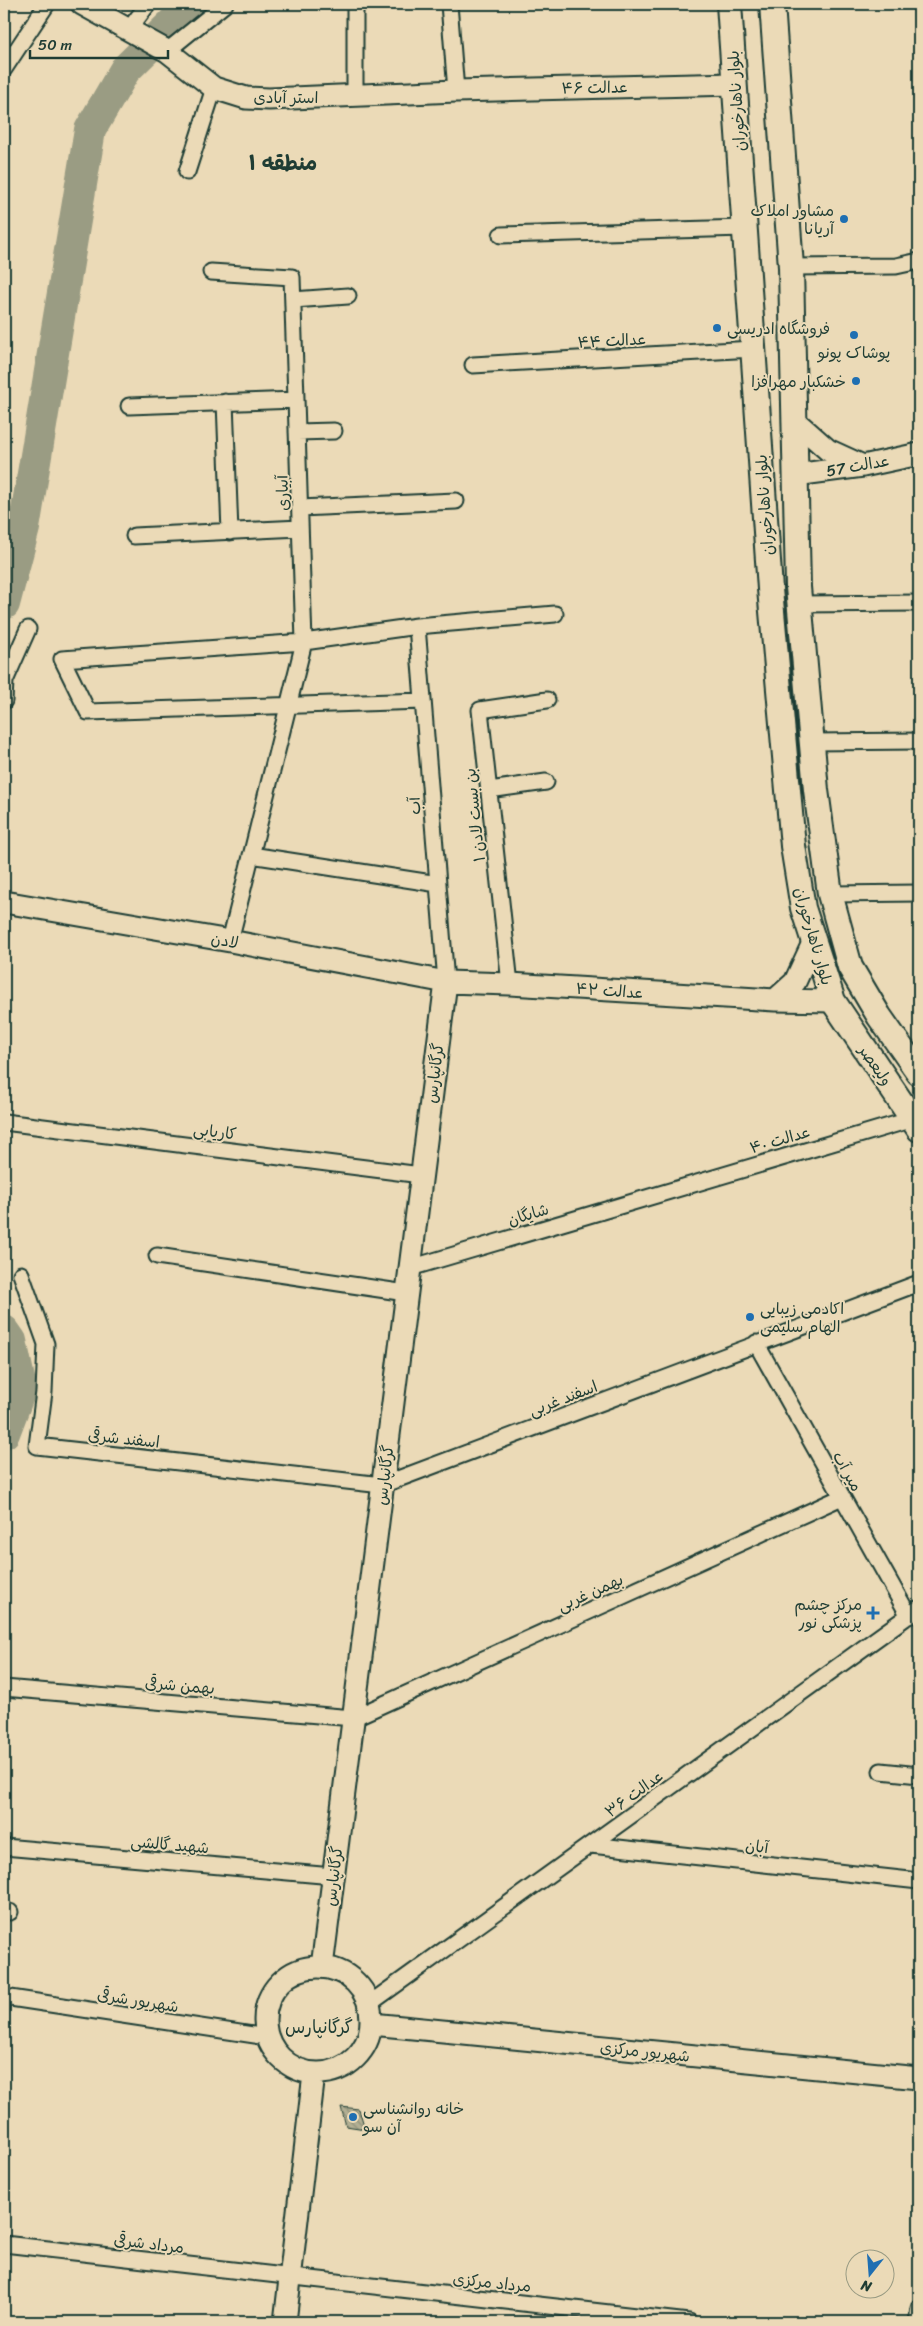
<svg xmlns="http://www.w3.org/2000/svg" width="923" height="2326" font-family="Sriracha,'Playpen Sans Arabic',sans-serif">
<defs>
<pattern id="building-back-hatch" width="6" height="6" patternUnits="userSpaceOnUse" patternTransform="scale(1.25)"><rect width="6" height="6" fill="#b2af93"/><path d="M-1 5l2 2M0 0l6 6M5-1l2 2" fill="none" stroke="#909079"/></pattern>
</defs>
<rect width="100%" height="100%" fill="#ebdab7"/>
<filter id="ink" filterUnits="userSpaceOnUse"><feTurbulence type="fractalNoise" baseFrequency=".02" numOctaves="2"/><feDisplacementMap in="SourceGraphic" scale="10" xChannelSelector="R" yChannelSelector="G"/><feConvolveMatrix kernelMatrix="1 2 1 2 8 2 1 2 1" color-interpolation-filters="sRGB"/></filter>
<g filter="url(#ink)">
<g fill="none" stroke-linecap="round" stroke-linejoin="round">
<!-- river -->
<path stroke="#9a9c83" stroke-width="32" d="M4 604 24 528 90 130 125 70 192 4
M4 1331 11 1341 21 1388 4 1433"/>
</g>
<!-- building -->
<path fill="url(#building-back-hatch)" stroke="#1f3d34" d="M341 2107 359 2109 365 2129 346 2126Z"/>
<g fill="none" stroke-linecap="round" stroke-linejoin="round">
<!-- street casing -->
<g stroke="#1f3d34" stroke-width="19">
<path id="street" d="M355 4V96
M449 4 456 91
M130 28 148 4
M167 51 225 4
M4 69 47 4
M187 172 214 88
M501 235 744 228
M791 267 896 266 919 261
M211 272 292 277 304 642 230 941
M293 300 348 296
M473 365 753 349
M225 402 230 532
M129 406 296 400
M297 432 334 431
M300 508 456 501
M134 536 300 528
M800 604 919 603
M417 626 446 982
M4 701 5 681 28 629
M423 701 88 712 62 659 304 642 417 626 555 614
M812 742 919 741
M489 790 546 782
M251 855 438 884
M830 894 919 893
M510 984 480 710 547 700
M4 1122 421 1175
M157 1256 406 1293
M410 1268 913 1119
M21 1274 46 1344 44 1392 37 1446 382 1485 919 1283
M756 1343 909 1616
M4 1688 353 1718 842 1497
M881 1771 919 1775
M591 1845 919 1881
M4 1847 333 1876
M4 1911 10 1912
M4 1997 267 2037
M369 2004 919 1608
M4 2244 689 2322
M917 2322 919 2308"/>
</g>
<!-- secondary casing -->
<g stroke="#1f3d34" stroke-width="25">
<path id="secondary" d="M82 4 167 51 214 88 246 98 269 99 456 91 735 84
M794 420 828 450 863 466
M795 475 863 466 919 454
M4 902 230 941 446 982 510 984 775 1000
M813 943 795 982 775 1000 833 1001
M265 2020a53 53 0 1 1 106 0a53 53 0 1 1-106 0Z
M322 1967 446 982
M372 2024 919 2078
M285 2322 314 2074"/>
</g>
<!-- primary casing -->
<g stroke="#1f3d34" stroke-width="28">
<path id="primary" d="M729 4 770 589 793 846 803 908 833 1001 919 1129
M772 4 791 267 798 587 816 790 830 894 850 967 879 1016 919 1073"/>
</g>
<!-- street -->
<use href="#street" stroke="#ebdab7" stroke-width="15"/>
<!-- secondary -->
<use href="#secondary" stroke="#ebdab7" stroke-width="21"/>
<!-- primary -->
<use href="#primary" stroke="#ebdab7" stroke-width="24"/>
</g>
</g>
<!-- markers -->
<g fill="#1f6fb2" stroke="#ebdab7" stroke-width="2">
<circle cx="844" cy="219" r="5"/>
<circle cx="717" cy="328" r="5"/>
<circle cx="854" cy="335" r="5"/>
<circle cx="856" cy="381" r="5"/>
<circle cx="750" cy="1317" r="5"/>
<path d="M870.5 1605.5h5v5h5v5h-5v5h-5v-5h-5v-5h5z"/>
<circle cx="353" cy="2117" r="5"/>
</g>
<g text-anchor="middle" stroke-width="4" stroke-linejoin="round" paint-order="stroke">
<!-- street labels -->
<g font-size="16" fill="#1f3d34" stroke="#ebdab7">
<text transform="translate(595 87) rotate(-1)" y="6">۴۶ عدالت</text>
<text x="286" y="103">استر آبادی</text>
<text transform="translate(736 101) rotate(-94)" y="6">بلوار ناهارخوران</text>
<text transform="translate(612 340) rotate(-3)" y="6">۴۴ عدالت</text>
<text transform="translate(858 465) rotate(-10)" y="6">عدالت 57</text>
<text transform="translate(282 493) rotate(-92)" y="6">آبیاری</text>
<text transform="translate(764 505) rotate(-94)" y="6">بلوار ناهارخوران</text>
<text transform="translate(414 806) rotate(-94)" y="6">آب</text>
<text transform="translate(474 815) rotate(-96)" y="6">۱ بن بست لادن</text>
<text transform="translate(814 936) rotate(74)" y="6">بلوار ناهارخوران</text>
<text transform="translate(225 940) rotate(10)" y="6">لادن</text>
<text transform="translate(610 990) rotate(4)" y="6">عدالت ۴۲</text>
<text transform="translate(876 1065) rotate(55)" y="6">ولیعصر</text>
<text transform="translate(434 1073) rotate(-83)" y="6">گرگانپارس</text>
<text transform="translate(215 1131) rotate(7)" y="6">کاریابی</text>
<text transform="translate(780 1139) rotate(-16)" y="6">عدالت ۴۰</text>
<text transform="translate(528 1214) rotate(-17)" y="6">شایگان</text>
<text transform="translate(563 1398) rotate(-21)" y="6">اسفند غربی</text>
<text transform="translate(124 1438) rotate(6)" y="6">اسفند شرقی</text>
<text transform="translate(848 1471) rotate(61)" y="6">میر آب</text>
<text transform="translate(384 1475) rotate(-83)" y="6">گرگانپارس</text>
<text transform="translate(590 1592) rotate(-24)" y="6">بهمن غربی</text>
<text transform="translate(180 1685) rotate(5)" y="6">بهمن شرقی</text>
<text transform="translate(634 1793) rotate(-36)" y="6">عدالت ۳۶</text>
<text transform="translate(170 1844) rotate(5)" y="6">شهید گالشی</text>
<text transform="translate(757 1846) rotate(6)" y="6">آبان</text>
<text transform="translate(333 1876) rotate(-83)" y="6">گرگانپارس</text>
<text transform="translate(138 2000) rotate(9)" y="6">شهریور شرقی</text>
<text transform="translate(645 2051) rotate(6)" y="6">شهریور مرکزی</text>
<text transform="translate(149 2243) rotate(7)" y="6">مرداد شرقی</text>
<text transform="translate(492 2282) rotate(6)" y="6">مرداد مرکزی</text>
</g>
<!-- poi labels -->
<g font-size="16" fill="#1f3d34" stroke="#ebdab7" text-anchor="end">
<text x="834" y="216">مشاور املاک<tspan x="834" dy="18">آریانا</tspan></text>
<text x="727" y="334" text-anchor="start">فروشگاه ادریسی</text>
<text x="854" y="358" text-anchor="middle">پوشاک پونو</text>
<text x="846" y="387">خشكبار مهرافزا</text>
<text x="760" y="1314" text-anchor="start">اکادمی زیبایی<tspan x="760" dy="18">الهام سلیمی</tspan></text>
<text x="862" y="1610">مرکز چشم<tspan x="862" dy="18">پزشکی نور</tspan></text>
<text x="363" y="2114" text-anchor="start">خانه روانشناسی<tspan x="363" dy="18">آن سو</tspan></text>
</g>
<!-- neighbourhood labels -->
<g font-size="18" fill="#1f3d34" stroke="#ebdab7">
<text x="319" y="2033">گرگانپارس</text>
</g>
<!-- district labels -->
<g font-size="21" font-weight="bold" fill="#1f3d34" stroke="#ebdab7">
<text x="283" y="170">منطقه ۱</text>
</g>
</g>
<!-- margin -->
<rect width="923" height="2326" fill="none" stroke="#ebdab7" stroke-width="20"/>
<rect x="10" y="10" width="903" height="2306" fill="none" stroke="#1f3d34" stroke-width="2" filter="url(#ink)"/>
<!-- north arrow -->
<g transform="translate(870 2274) rotate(197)"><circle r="24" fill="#ebdab7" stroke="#999b83"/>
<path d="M0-4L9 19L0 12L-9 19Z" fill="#1f6fb2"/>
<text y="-8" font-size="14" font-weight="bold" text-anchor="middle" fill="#1f3d34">N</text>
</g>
<!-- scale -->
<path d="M30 50v8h138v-8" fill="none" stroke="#1f3d34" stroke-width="2.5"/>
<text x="38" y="50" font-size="15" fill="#1f3d34" stroke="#ebdab7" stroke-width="4" paint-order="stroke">50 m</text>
</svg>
